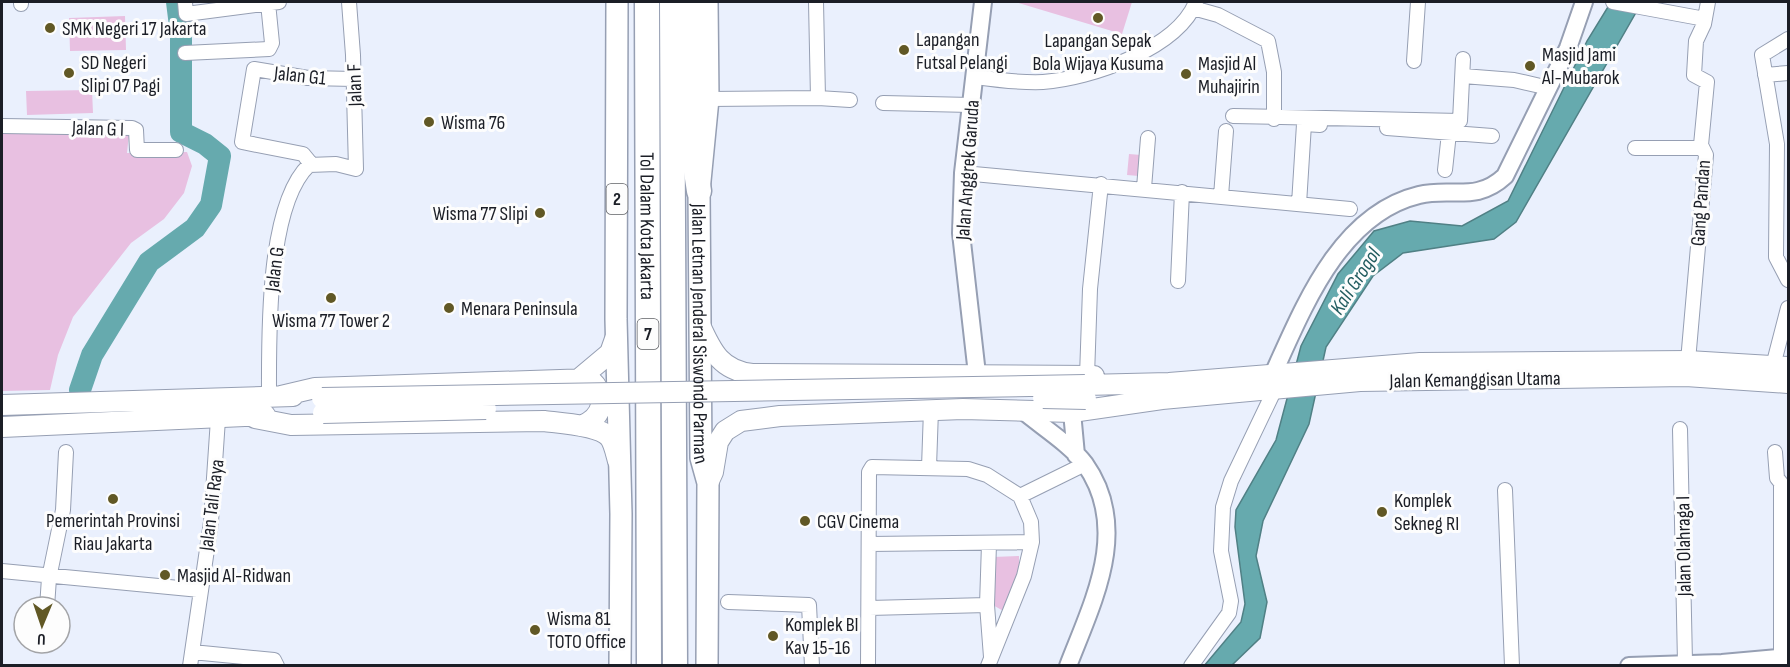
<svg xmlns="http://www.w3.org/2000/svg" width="1790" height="667" font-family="'Sofia Sans Condensed',sans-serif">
<rect width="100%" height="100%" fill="#eaf0fd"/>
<!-- green -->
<path fill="#e8c0e1" d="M1015 2H1132L1122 34Z
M125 16 126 50 70 51 69 18Z
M92 90 93 113 27 115 26 91Z
M2 134H129L127 153 187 152 192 166 184 193 164 219 131 243 73 317 58 355 50 390 2 391Z
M1129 154 1141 155 1139 176 1127 175Z
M1019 556V585L1007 613 991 604 993 557Z"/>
<!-- water -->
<path fill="#66aaae" stroke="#508085" stroke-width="1.5" d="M1611 2H1642L1516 222 1494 239 1403 253 1373 276 1326 347 1309 424 1263 521 1256 556 1267 602 1260 638 1232 665 1204 666 1241 622 1245 604 1235 527 1236 510 1276 440 1301 346 1338 274 1374 231 1410 221 1462 226 1508 201 1587 41Z"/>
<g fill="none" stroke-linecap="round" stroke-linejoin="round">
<!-- river -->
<path stroke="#66aaae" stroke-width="22" d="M80 390 92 355 149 262 195 228 211 205 220 156 205 144 181 132V34L177 2"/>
<!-- minor casing -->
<g stroke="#969fb3" stroke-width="16">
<path id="minor" d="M185 2 186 14 279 2
M816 2 818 98
M1613 2 1705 19
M21 4V2
M1193 8 1218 15 1268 41 1274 72V119
M1788 39 1762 55 1777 144 1776 257 1788 280
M185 53 269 49 272 43 268 3
M1414 61 1418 2
M1765 75 1788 73
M1463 76 1514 80 1549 88
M975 77C997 80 1020 83 1043 82 1090 79 1177 49 1196 2
M708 99 818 98 850 100
M883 103 971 105
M1233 116 1460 121 1463 59
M2 126 132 128 136 130 137 150H176
M1387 128 1492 136
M1635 148H1702
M312 165 303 154 242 142 254 69 308 78 354 79
M1445 170 1449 133
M963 173 1350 209
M1144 188 1148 138
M1221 196 1226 131
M1299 204 1304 124 1320 125
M1178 281 1182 192
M1688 361 1706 155 1701 145 1707 82 1694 75 1696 41 1704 24 1708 2
M1773 366 1788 308
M1087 376 1090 289 1101 184
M269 396C269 340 266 206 309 165L336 164 356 169 353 55 349 2
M1680 429 1685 662
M1775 452 1777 478 1781 483V657
M929 467 931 410
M1505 490 1512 666
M1020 496 1085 464
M869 544 1032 542
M989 544 987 605 991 657
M2 571 200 590
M728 602 809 605 812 666
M47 607 49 578 63 510 66 452
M869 608 987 605
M192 652 274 660 277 666
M190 666 211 522 218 419
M868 666 869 472 872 467 968 469 987 475 1020 496 1031 522 1032 542 1024 576 988 666
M1191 666 1229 613 1231 601 1221 551 1223 507 1231 481 1275 389"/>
</g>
<!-- tertiary casing -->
<g stroke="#969fb3" stroke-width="20">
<path id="tertiary" d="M1274 372C1304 306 1340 214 1419 195 1452 187 1476 203 1505 176L1568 48 1584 2
M977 374 961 233 963 173 983 2
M1022 410C1041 426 1071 445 1085 464 1131 529 1093 601 1068 666
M1072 412 1076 455
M1629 666 1722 663 1788 657"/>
</g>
<!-- primary casing -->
<g stroke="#969fb3" stroke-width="22">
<path id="primary" d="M700 325C712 352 721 370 752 374L1094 376
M579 379 610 353 616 336
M1085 385 1169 383 1420 363 1688 361 1788 367
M281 396 315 388 590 379C608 396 604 417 581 426
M2 405 293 396
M255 418 291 425 544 421C559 423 600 425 610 438 614 444 616 454 618 461
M2 427 265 415
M708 483 713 472 718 442 725 431 741 421 780 416 963 409 1072 412 1162 399 1360 381 1686 376 1788 383"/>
</g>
<!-- trunk casing -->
<g stroke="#969fb3" stroke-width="24">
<g id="trunk">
<path d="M617 2 616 319 621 514 620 666"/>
<path id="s1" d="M707 2 708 99 699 191 701 458 708 483 707 666"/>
</g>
</g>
<!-- motorway casing -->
<g stroke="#969fb3" stroke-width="27">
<g id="motorway">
<path id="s2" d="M647 2 649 666"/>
<path d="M672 2 675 666"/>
<path d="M690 2 691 139 699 191"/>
</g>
</g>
<!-- minor -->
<use href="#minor" stroke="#fff" stroke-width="14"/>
<!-- tertiary -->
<use href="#tertiary" stroke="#fff" stroke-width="16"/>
<!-- primary -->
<use href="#primary" stroke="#fff" stroke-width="20"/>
<!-- trunk -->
<use href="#trunk" stroke="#fff" stroke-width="21"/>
<!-- motorway -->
<use href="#motorway" stroke="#fff" stroke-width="24"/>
<!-- primary-bridge casing -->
<g stroke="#969fb3" stroke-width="22" stroke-linecap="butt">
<path id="primary-bridge" d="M322 398 1085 385
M1043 398 1086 399
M323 413 486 409"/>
</g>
<!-- primary-bridge -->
<use href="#primary-bridge" stroke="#fff" stroke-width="20"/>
</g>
<!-- markers -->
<g fill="#615825" stroke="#fdfdfd" stroke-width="2">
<circle cx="1098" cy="18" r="6"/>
<circle cx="50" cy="28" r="6"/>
<circle cx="904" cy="50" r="6"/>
<circle cx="1530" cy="66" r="6"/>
<circle cx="69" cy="73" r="6"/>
<circle cx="1186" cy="74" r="6"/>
<circle cx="429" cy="122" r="6"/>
<circle cx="540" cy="213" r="6"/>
<circle cx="331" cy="298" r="6"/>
<circle cx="449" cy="308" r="6"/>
<circle cx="113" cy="499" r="6"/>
<circle cx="1382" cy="512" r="6"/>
<circle cx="805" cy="521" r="6"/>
<circle cx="165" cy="575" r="6"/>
<circle cx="535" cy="630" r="6"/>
<circle cx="773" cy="636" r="6"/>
</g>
<g text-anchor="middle" stroke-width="6" stroke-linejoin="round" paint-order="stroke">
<!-- shield labels -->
<g fill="#fdfdfd" stroke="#5f6166" stroke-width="1.5">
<rect x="606.5" y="184" width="21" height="30" rx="4.5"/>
<rect x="637.5" y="319" width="21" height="30" rx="4.5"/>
</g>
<g font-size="18" font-weight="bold" fill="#1b1e26">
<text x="617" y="205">2</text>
<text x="648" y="340">7</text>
</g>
<!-- poi labels -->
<g font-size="20" fill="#1b1e26" stroke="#fdfdfd" text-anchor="start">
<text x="62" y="35">SMK Negeri 17 Jakarta</text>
<text x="916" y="46">Lapangan<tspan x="916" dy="23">Futsal Pelangi</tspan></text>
<text x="1098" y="47" text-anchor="middle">Lapangan Sepak<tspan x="1098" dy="23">Bola Wijaya Kusuma</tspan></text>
<text x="1542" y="61">Masjid Jami<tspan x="1542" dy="23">Al-Mubarok</tspan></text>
<text x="81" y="69">SD Negeri<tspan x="81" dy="23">Slipi 07 Pagi</tspan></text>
<text x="1198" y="70">Masjid Al<tspan x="1198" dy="23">Muhajirin</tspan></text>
<text x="441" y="129">Wisma 76</text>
<text x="528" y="220" text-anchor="end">Wisma 77 Slipi</text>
<text x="461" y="315">Menara Peninsula</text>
<text x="331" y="327" text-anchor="middle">Wisma 77 Tower 2</text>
<text x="1394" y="507">Komplek<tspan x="1394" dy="23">Sekneg RI</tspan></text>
<text x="113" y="527" text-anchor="middle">Pemerintah Provinsi<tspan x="113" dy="23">Riau Jakarta</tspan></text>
<text x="817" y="528">CGV Cinema</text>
<text x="177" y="582">Masjid Al-Ridwan</text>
<text x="547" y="625">Wisma 81<tspan x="547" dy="23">TOTO Office</tspan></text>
<text x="785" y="631">Komplek BI<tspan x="785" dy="23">Kav 15-16</tspan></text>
</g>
<!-- street labels -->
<g font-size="20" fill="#1b1e26" stroke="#fdfdfd">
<text transform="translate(300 75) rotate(6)" y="7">Jalan G1</text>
<text transform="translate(354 85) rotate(-92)" y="7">Jalan F</text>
<text transform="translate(98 128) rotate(2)" y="7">Jalan G I</text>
<text transform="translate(967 170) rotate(-86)" y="7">Jalan Anggrek Garuda</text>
<text transform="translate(1700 203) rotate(-86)" y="7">Gang Pandan</text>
<text dy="7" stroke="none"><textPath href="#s2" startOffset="224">Tol Dalam Kota Jakarta</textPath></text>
<text transform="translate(274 269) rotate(-83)" y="7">Jalan G</text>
<text dy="7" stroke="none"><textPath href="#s1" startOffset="332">Jalan Letnan Jenderal Siswondo Parman</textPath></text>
<text transform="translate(1475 379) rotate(-1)" y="7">Jalan Kemanggisan Utama</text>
<text transform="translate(211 505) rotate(-83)" y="7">Jalan Tali Raya</text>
<text transform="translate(1683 546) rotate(-91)" y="7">Jalan Olahraga I</text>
</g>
<!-- water labels -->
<g font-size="21" font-style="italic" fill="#235d60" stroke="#fdfdfd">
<text transform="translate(1355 281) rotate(-57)" y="7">Kali Grogol</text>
</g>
</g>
<!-- border -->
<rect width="1790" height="667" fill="none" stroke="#1b1e26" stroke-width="6"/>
<!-- north arrow -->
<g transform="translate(42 625) rotate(182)"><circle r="28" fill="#fdfdfd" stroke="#a3a4a7" stroke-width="1.5"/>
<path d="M0-4.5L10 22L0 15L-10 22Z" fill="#615825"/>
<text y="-9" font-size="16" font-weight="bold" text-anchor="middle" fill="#1b1e26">U</text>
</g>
</svg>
